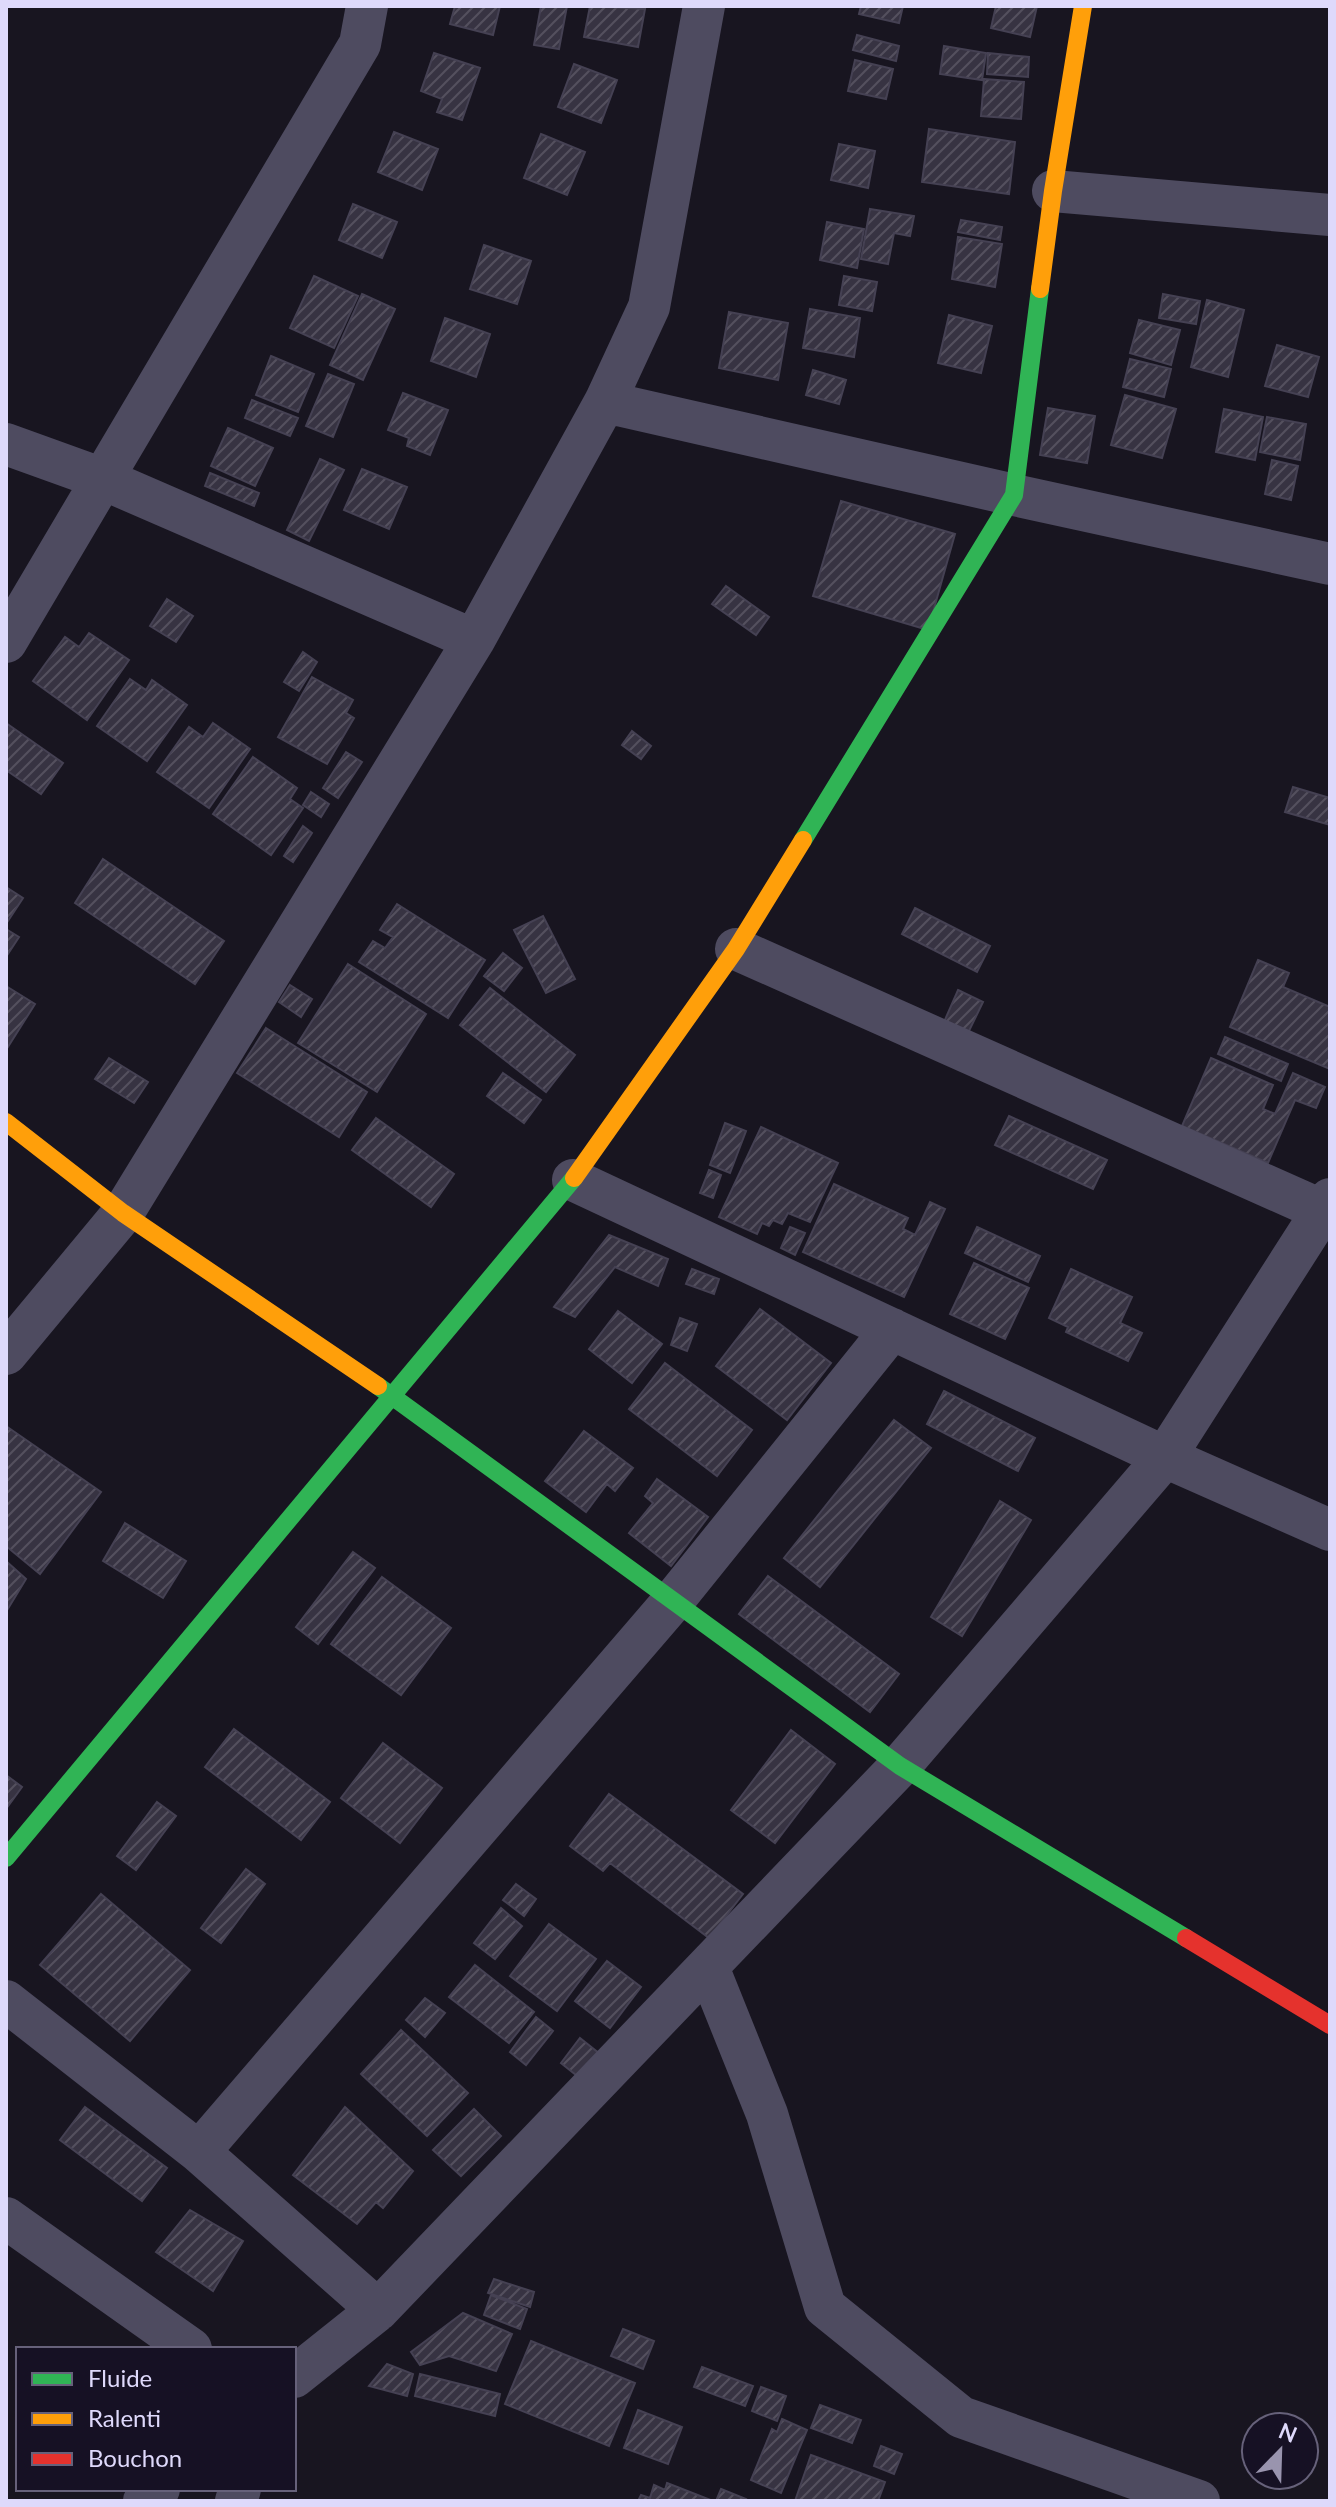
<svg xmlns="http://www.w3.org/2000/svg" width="1336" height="2507" font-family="Lato,sans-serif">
<defs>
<pattern id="building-hatch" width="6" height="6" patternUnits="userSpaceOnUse" patternTransform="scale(2)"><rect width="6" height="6" fill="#373342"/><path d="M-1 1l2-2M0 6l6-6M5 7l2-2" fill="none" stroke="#54505e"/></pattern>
</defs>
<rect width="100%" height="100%" fill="#181520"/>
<!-- building -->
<path fill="url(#building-hatch)" stroke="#454153" stroke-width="2" d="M455 6H500L493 35 450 24Z
M541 6H567L559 49 534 45Z
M590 6 645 9 638 47 584 37Z
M861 6H903L899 23 859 14Z
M996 6H1037L1030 37 991 28Z
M857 35 899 46 896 61 853 50Z
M944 46 986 53 982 80 940 74Z
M434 53 480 68 462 120 437 112 442 99 421 91Z
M988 53 1029 57 1028 77 987 74Z
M855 60 893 69 886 99 848 91Z
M574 64 617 80 601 123 558 107Z
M984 79 1024 82 1021 119 981 116Z
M929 129 1015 142 1009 194 922 182Z
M394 132 438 149 422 190 378 172Z
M541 134 585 152 567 195 524 178Z
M839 144 875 151 868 188 831 180Z
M353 204 397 222 382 258 339 240Z
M870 209 914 216 910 236 894 233 888 264 861 259Z
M961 220 1002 227 1000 240 958 232Z
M827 222 864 229 857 268 820 260Z
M958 237 1002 244 995 287 952 279Z
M484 245 531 261 517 304 470 289Z
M314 276 358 296 334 348 290 328Z
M844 276 877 282 872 311 839 305Z
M362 294 395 309 363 380 330 365Z
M1163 294 1200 301 1196 324 1159 318Z
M1207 300 1244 310 1228 377 1191 367Z
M810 309 860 318 854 357 803 348Z
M729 312 788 323 778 380 719 368Z
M949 315 992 326 981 373 938 363Z
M445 318 490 334 476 377 431 361Z
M1139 320 1180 330 1171 365 1130 353Z
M1277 345 1319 357 1308 397 1265 386Z
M271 356 314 374 298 412 256 395Z
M1130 359 1171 369 1164 397 1123 387Z
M813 370 846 380 839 404 806 395Z
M328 374 354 384 333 437 306 426Z
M403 393 448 410 430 455 407 446 409 438 388 430Z
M1125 395 1176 409 1162 458 1111 445Z
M252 400 298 418 290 436 245 418Z
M1048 408 1095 416 1087 463 1040 455Z
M1224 409 1263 417 1255 460 1216 452Z
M1267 417 1306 424 1300 460 1260 452Z
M228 428 273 448 255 486 211 466Z
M320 459 344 470 309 541 287 530Z
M1272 460 1298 466 1291 500 1265 494Z
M362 469 407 487 389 529 344 510Z
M210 473 259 493 254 506 205 486Z
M841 501 955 534 928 630 813 596Z
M726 586 769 617 756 635 712 604Z
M167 599 193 616 176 642 150 626Z
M89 633 129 660 87 720 33 681 65 637 79 647Z
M303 652 317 662 299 691 284 682Z
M312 677 353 700 346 713 354 718 327 764 278 737Z
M130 679 146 690 152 680 187 705 147 761 97 726Z
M6 723 63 763 41 794 6 770Z
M213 723 250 749 209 808 157 772 189 727 203 737Z
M632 731 651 746 641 759 622 745Z
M346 752 362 762 338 798 323 788Z
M253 757 297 788 290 799 303 808 271 855 213 814Z
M1293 787 1330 798V825L1285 812Z
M311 792 329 804 321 817 303 805Z
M303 826 312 833 293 862 284 856Z
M103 859 224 941 195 984 75 903Z
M6 887 23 898 6 924Z
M397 904 485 960 448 1018 359 962 373 941 385 948 393 937 380 930Z
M915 908 990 946 977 972 902 934Z
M543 916 575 979 546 993 514 930Z
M6 929 19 937 6 957Z
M503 953 522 968 504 991 484 976Z
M1258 960 1289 973 1283 987 1330 1007V1069L1230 1027Z
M348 964 426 1014 377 1092 298 1043Z
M290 985 312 999 301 1017 279 1002Z
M6 986 35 1004 6 1050Z
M490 988 575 1055 546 1092 460 1025Z
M958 990 983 1002 968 1033 944 1022Z
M266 1028 367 1092 339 1137 237 1073Z
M1225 1037 1288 1064 1281 1081 1218 1054Z
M109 1058 148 1082 134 1103 95 1079Z
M1211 1058 1273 1085 1263 1109 1275 1114 1293 1073 1325 1087 1316 1108 1295 1100 1268 1163 1182 1126Z
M503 1073 541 1100 524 1123 487 1096Z
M1009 1116 1107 1160 1093 1189 995 1145Z
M376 1118 454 1174 431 1207 352 1150Z
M725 1123 746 1131 730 1173 710 1165Z
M761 1127 838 1163 810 1222 788 1213 782 1224 773 1220 769 1226 762 1223 757 1234 719 1217Z
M709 1170 721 1175 713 1198 700 1193Z
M834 1184 908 1218 903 1229 915 1235 930 1202 945 1209 904 1297 803 1252Z
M790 1227 805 1233 795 1255 781 1248Z
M977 1227 1040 1256 1028 1282 965 1253Z
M609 1235 668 1259 658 1286 615 1267 575 1317 554 1307Z
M974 1263 1029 1288 1005 1339 950 1314Z
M692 1269 719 1279 714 1294 686 1284Z
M1071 1269 1132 1297 1120 1323 1142 1333 1128 1361 1066 1332 1068 1327 1049 1318Z
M760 1309 831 1363 787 1420 716 1366Z
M618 1311 662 1344 632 1383 589 1349Z
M680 1318 697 1324 687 1351 671 1345Z
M665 1363 752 1430 717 1476 629 1409Z
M944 1391 1035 1438 1018 1471 927 1424Z
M894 1420 931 1448 820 1587 784 1558Z
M6 1426 101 1492 40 1574 6 1546Z
M584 1431 633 1468 615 1491 607 1484 586 1512 545 1481Z
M657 1479 708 1517 671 1566 629 1533 653 1503 645 1496Z
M1000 1501 1031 1520 962 1636 931 1617Z
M125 1523 186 1561 163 1598 103 1561Z
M353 1552 375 1568 318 1644 296 1627Z
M6 1561 26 1579 6 1612Z
M768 1576 899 1674 870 1712 739 1614Z
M382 1577 451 1628 401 1695 331 1644Z
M234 1729 330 1802 301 1840 205 1767Z
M791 1730 835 1764 775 1843 731 1810Z
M383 1743 442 1788 400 1843 341 1798Z
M6 1775 22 1787 6 1809Z
M609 1794 743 1894 709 1938 610 1863 603 1871 570 1846Z
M157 1802 176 1816 136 1870 117 1856Z
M246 1869 265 1884 221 1943 201 1928Z
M516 1884 536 1899 524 1916 503 1900Z
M101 1894 190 1970 130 2041 40 1965Z
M501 1908 522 1926 495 1959 474 1943Z
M549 1924 596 1959 557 2011 510 1976Z
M607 1961 641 1987 610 2028 575 2001Z
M475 1965 534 2012 509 2043 449 1997Z
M425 1998 445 2013 425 2037 406 2020Z
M536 2017 553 2031 526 2065 510 2052Z
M401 2030 468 2093 427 2136 361 2074Z
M580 2038 600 2054 581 2079 561 2063Z
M85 2107 167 2168 142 2201 60 2140Z
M345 2107 413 2171 383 2208 376 2202 357 2224 293 2175Z
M474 2109 501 2136 461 2176 433 2150Z
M190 2210 243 2241 213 2291 156 2252Z
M494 2279 534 2292 530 2307 488 2293Z
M491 2295 527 2309 520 2329 484 2315Z
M463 2313 512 2334 496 2371 449 2356 420 2365 411 2352Z
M623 2329 654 2341 643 2369 611 2356Z
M531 2341 635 2383 609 2446 505 2404Z
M387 2364 413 2374 407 2396 369 2386Z
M702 2367 753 2386 745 2406 694 2387Z
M420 2374 500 2394 495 2416 415 2396Z
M761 2387 786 2396 777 2421 752 2411Z
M820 2405 861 2420 852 2443 811 2428Z
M638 2410 682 2427 668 2464 624 2448Z
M782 2419 807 2430 781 2493 751 2480 772 2429 777 2432Z
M881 2446 902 2454 894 2474 874 2466Z
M811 2455 885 2482 878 2501H795Z
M667 2483 713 2501H638L641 2495 650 2498 654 2485 665 2490Z
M721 2489 746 2499 745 2501H716Z"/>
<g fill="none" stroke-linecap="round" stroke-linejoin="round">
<!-- street -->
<path stroke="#4e4b60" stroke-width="42" d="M1053 191 1330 215
M605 402 1014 495 1330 564
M6 444 103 479 474 640
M6 642 360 44 367 6
M736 949 1321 1210
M573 1180 1165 1457 1330 1530
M6 1354 123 1213 474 640 605 402 649 307 704 6
M708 1967 767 2114 825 2307 961 2417 1199 2501
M6 2001 199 2152 378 2310
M199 2152 673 1601 892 1329
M6 2218 191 2349
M294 2377 378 2310 900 1766 1165 1457 1330 1199
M144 2501 159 2489
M236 2501 240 2489"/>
<!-- fast -->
<path stroke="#30b455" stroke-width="18" d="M803 840 1014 495 1040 289
M378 1386 900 1766 1186 1938
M6 1858 574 1178"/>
<!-- slow -->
<path stroke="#ff9f0a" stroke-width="18" d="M1040 289 1053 191 1083 6
M6 1122 123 1213 378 1386
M574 1178 736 949 803 840"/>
<!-- jam -->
<path stroke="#e5322d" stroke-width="18" d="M1186 1938 1330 2025"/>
</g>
<!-- border -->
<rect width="1336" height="2507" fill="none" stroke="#ded9fb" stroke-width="16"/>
<!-- legend -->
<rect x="16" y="2347" width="280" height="144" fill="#161124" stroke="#66617a" stroke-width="2"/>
<rect x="32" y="2373" width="40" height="12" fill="#30b455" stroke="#66617a" stroke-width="2"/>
<text x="88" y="2387" font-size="24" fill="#ded9fb">Fluide</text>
<rect x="32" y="2413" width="40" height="12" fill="#ff9f0a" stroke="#66617a" stroke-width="2"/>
<text x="88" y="2427" font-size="24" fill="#ded9fb">Ralenti</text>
<rect x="32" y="2453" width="40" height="12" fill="#e5322d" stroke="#66617a" stroke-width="2"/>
<text x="88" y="2467" font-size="24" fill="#ded9fb">Bouchon</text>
<!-- north arrow -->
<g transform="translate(1280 2451) rotate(23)"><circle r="38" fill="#161124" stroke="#66617a" stroke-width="2"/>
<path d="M0-6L14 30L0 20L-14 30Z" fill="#9994ae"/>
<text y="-12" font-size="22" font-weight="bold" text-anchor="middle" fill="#ded9fb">N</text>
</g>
</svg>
